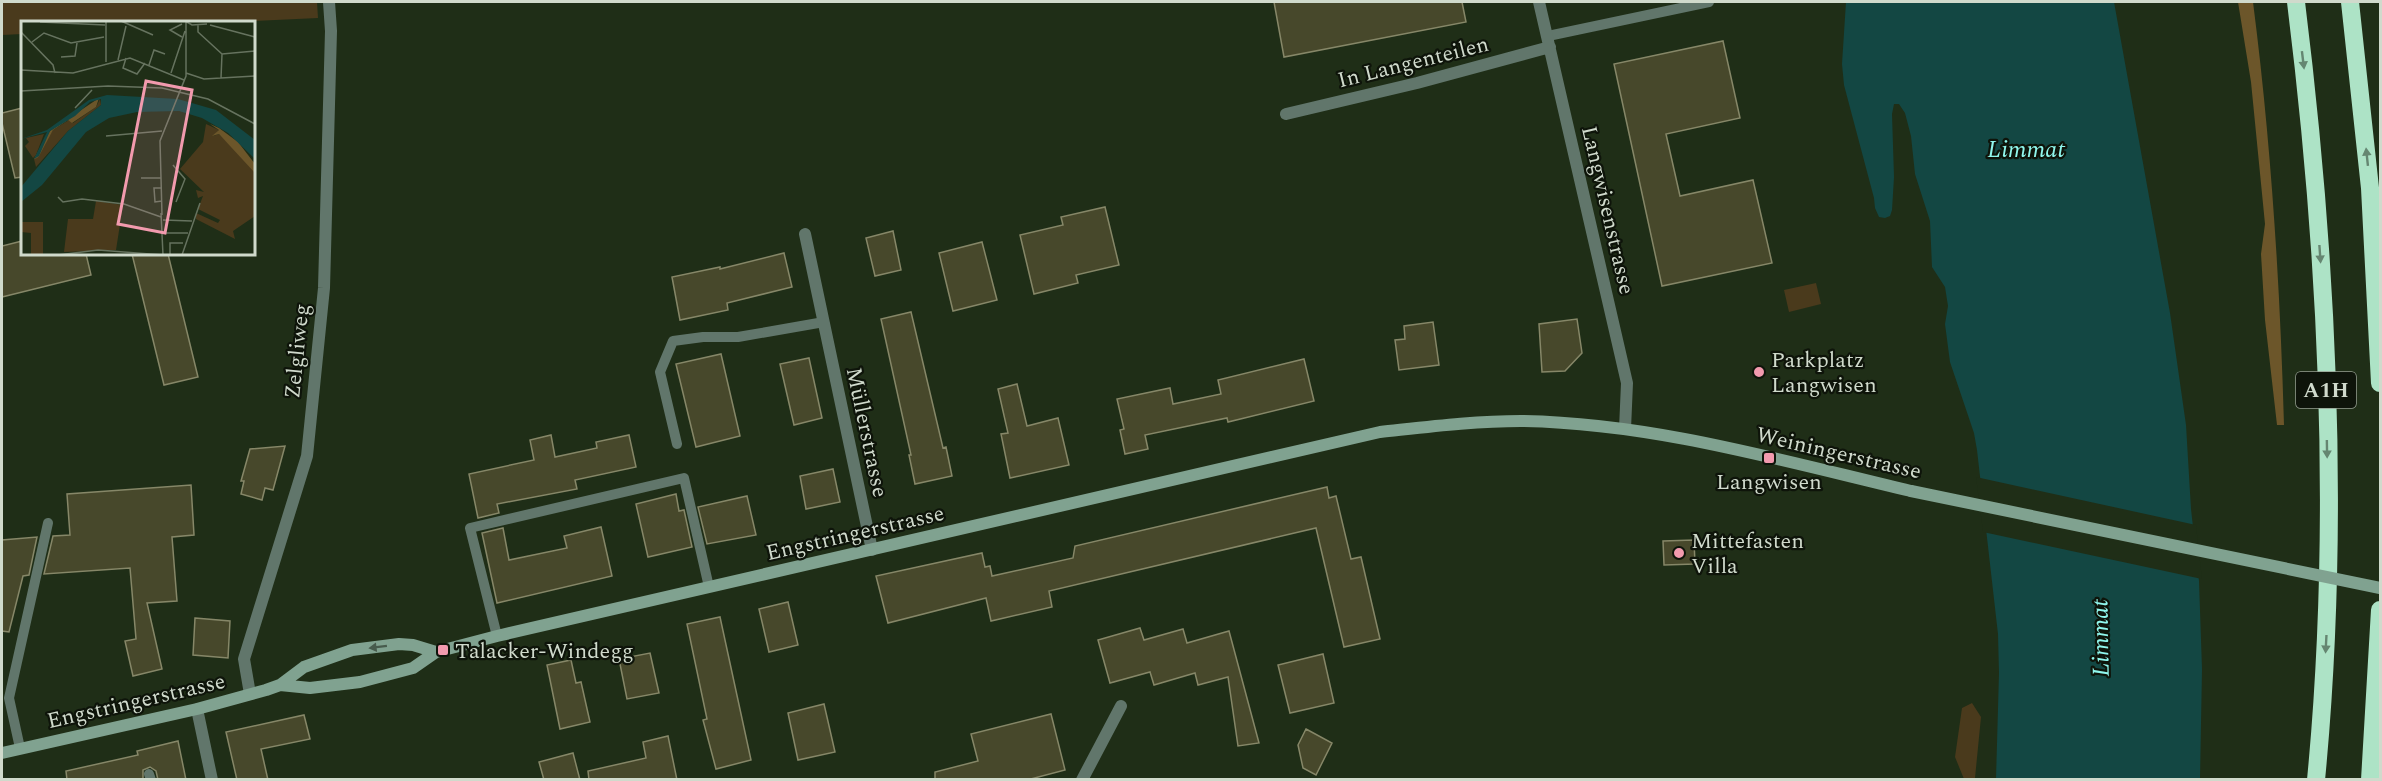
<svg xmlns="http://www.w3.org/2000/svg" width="2382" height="781" font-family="Spectral,serif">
<rect width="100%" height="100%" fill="#1f2e17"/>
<!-- green -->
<path fill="#4a3a1c" d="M2 2H317L318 18 230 22H22V34L2 35Z
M1816 283 1821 304 1789 312 1784 290Z
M1972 703 1981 717 1975 778 1964 779 1955 757 1962 708Z"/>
<!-- forest -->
<path fill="#6c562a" d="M2238 2H2253C2271 142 2280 283 2284 425H2277L2265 320 2261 254 2265 224 2251 82Z"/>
<!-- water -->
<path fill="#134743" d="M1846 2H2114L2170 313 2186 425 2191 509 2199 581 2202 669 2200 779H1996L1999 673 1998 634 1977 450 1974 433 1950 362 1945 324 1948 306 1945 287 1932 267 1930 221 1915 174 1911 136 1905 113 1899 104H1894L1892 114 1894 177 1892 210 1890 216 1885 218 1879 217 1875 208 1874 198 1844 85 1842 64Z"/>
<!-- pier -->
<path fill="#1f2e17" d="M1976 477 2196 525 2202 579 1983 532Z"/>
<!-- building -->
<path fill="#47482b" stroke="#868768" stroke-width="1.5" d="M1274 2H1462L1466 22 1284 57Z
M1723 41 1740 118 1666 134 1680 196 1753 180 1772 263 1662 286 1614 64Z
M22 108V177L15 178 2 123V113Z
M1105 207 1119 265 1076 275 1078 283 1034 294 1020 235 1063 225 1061 217Z
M893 231 901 270 875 276 866 238Z
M22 241V254H86L91 275 2 297V246Z
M982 242 997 300 953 311 939 253Z
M784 253 792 287 727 303 728 310 680 320 672 277 720 267V269Z
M132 254H168L198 377 164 385Z
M911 312 943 448 946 447 952 476 915 484 909 455H911L881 319Z
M1577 319 1582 353 1565 371 1542 372 1539 324Z
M1433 322 1439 365 1399 370 1395 340 1405 339 1404 326Z
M721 354 740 436 696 447 676 364Z
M809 358 822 418 794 425 780 364Z
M1304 359 1314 401 1228 422 1227 418 1145 435 1148 449 1125 454 1120 430 1124 429 1117 399 1170 388 1173 404 1221 394 1218 380Z
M1017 384 1027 426 1058 418 1069 465 1010 478 1001 434 1008 433 998 389Z
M551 435 555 457 597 448 596 442 629 435 636 467 575 480 577 489 497 504 499 513 478 518 469 474 534 460 530 440Z
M285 446 273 490 265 488 262 500 241 494 244 481H241L250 449Z
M833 469 840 502 806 509 800 476Z
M191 485 194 535 172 537 177 601 147 603 162 669 133 676 125 641 136 639 130 568 44 574 53 536 70 535 67 494Z
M1327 487 1329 498 1336 496 1351 559 1361 557 1380 639 1344 647 1316 528 1049 591 1052 607 991 621 986 598 888 623 876 576 982 553 985 567 990 566 992 576 1073 558 1075 546Z
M676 494 679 511 684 510 692 547 648 557 636 504Z
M747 496 756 535 707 544 698 507Z
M601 527 612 576 497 603 482 533 503 528 509 560 567 548 564 536Z
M37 537 29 575 23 576 9 632 2 631V540Z
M1694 540 1695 564 1664 565 1663 541Z
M788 602 798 645 769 652 759 609Z
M720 617 751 760 716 769 703 720 707 719 687 624Z
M195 618 230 621 228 658 193 655Z
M1140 628 1144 640 1183 629 1187 643 1229 631 1259 743 1238 746 1228 677 1198 685 1195 673 1154 685 1150 672 1110 683 1098 640Z
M650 653 659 693 627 699 619 659Z
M1323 654 1334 703 1290 713 1278 665Z
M571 660 576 683 581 682 590 722 560 729 547 665Z
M824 704 835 752 798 760 788 713Z
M1051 714 1065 770 1027 780H935V772L978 761 971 734Z
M304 715 310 739 261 749 268 780H237L226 732Z
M1306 729 1332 743 1316 775 1303 768 1298 745Z
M668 736 677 780H589L588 771 646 758 643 742Z
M178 741 186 780H158L156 771 150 767 143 770V780H67L66 771 138 755 137 751Z
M573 753 580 780H544L539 762Z"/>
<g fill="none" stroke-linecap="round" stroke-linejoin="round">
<!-- service -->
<path stroke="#61766b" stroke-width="10" d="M1548 36 1709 2
M677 444 660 372 673 341 703 337H738L824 322
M497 636 470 528 684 478 709 587
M20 748 9 698 48 523
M149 774 151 780"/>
<!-- minor -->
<path stroke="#61766b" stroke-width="12" d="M1539 2 1627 383 1625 429
M1286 114 1417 83 1550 47
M805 234 872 550
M250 694 244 659 307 456 324 288 331 31 329 2
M197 709 212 780
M1082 780 1121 706"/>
<!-- secondary -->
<path stroke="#80a290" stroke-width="12" d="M280 685 310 688 360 682 413 668 436 652 497 636 1380 432C1427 427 1474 421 1521 421 1653 423 1783 461 1911 491
M2 753 197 709 266 690 280 685 304 667 352 650 399 644 413 645 436 652"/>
<!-- motorway -->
<path stroke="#ade3c6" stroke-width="18" d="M2296 2C2328 259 2341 521 2316 780
M2350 2 2370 188 2380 383
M2370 780 2380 610"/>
<!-- secondary-bridge -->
<path stroke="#80a290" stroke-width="12" d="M1911 491 2380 588"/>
</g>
<!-- one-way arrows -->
<defs><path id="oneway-solid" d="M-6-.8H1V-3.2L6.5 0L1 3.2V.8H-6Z" transform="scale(1.5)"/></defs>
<g fill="#658671">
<use href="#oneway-solid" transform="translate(2303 60) rotate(83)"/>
<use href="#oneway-solid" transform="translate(2367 157) rotate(-96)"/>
<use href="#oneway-solid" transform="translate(2320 254) rotate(86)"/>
<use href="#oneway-solid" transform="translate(2327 449) rotate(89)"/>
<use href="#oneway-solid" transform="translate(2326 644) rotate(93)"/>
</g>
<use fill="#475b4d" href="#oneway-solid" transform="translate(378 647) rotate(173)"/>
<!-- markers -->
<g fill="#f29aae" stroke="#0e140a" stroke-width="2">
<circle cx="1759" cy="372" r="6"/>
<rect x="1763" y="452" width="12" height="12" rx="3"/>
<circle cx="1679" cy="553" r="6"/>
<rect x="437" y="644" width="12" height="12" rx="3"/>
</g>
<g text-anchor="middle" stroke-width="4.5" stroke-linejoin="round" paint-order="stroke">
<!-- shield labels -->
<rect fill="#0e140a" stroke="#969f92" stroke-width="1.5" x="2296" y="372" width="60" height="36" rx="4.5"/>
<g font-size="21" font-weight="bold" fill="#d0dacc">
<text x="2326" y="397">A1H</text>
</g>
<!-- street labels -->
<g font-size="22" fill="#d0dacc" stroke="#0e140a">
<text transform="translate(1413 61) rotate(-14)" y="8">In Langenteilen</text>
<text transform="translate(1609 210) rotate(77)" y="8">Langwisenstrasse</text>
<text transform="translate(296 351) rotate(-84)" y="8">Zelgliweg</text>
<text transform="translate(868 432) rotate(78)" y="8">Müllerstrasse</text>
<text transform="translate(1839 452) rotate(13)" y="8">Weiningerstrasse</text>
<text transform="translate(855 532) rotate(-13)" y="8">Engstringerstrasse</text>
<text transform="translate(136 700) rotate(-13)" y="8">Engstringerstrasse</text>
</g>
<!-- poi labels -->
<g font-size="22" fill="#d0dacc" stroke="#0e140a" text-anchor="start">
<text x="1771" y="367">Parkplatz<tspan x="1771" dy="25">Langwisen</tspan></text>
<text x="1769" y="489" text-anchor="middle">Langwisen</text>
<text x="1691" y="548">Mittefasten<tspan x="1691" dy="25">Villa</tspan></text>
<text x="455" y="658">Talacker-Windegg</text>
</g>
<!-- water labels -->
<g font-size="24" font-style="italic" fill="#90f7ed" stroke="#0e140a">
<text x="2026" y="157">Limmat</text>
<text transform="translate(2100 638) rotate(-91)" y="8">Limmat</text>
</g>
</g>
<!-- overview -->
<g transform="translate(21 21)">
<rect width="234" height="234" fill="#1f2e17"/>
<path d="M79 78 80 84 47 110 15 146 13 138 32 109 48 99 52 102 75 86ZM185 103 198 109 192 115 198 113 234 148V195L212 210 214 218 175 198V192L197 202 199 199 177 188 182 175 177 177 175 169 183 171 159 148 182 121ZM23 113 15 134 12 137 4 125 8 121 5 117ZM75 180 102 184 95 229 43 231 47 198H72ZM0 201H22V234H10V212L0 211Z" fill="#4a3a1c"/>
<path d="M78 77 75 86 51 102 47 99 32 109 18 135 16 137 13 138 29 110ZM189 103 198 107 217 121 234 143V152L198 113 191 115 198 109Z" fill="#6c562a"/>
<path d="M86 74 157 78 195 89 234 119V138L207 112 181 97 158 90 116 91 88 97 65 111 21 164 0 181V166L47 110 80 84V78L69 81 54 95 29 110 18 135 13 138 26 111 0 118 26 109 68 79Z" fill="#134743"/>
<path fill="none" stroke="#66735f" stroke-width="1.5" d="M100 0 132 14M164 0 171 4 186 3M19 1 84 4M161 3 149 9 161 16M177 4V11L201 33 234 30M189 4 234 16M0 11 32 44 34 52M11 21 23 12 50 22 83 16M40 36 54 35 56 22M105 37 102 47 116 53 124 42M97 39 105 5M85 41V0M128 44 133 29 144 33M0 49 52 52 109 37 163 59M150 52 164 10M165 52 183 58 234 55M200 57 201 33M0 70 87 65 141 67 187 78 234 103M54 87 71 69M85 115 141 110M152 144 164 158 155 181M120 157H140M140 167H133L134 181 141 180M37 176 42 181 61 178 103 183 140 196M140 192 142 234M141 194 139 120 165 55V1M142 199 171 200M142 212H167M37 234 77 229 142 234M149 234V222H162M161 234 179 182"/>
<path fill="#f29aae" fill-opacity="0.15" stroke="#f29aae" stroke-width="3" d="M125 60 171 69 144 212 97 203Z"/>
<rect width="234" height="234" fill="none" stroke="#d0dacc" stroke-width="3"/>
</g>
<!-- border -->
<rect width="2382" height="781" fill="none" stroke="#d0dacc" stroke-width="6"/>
</svg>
